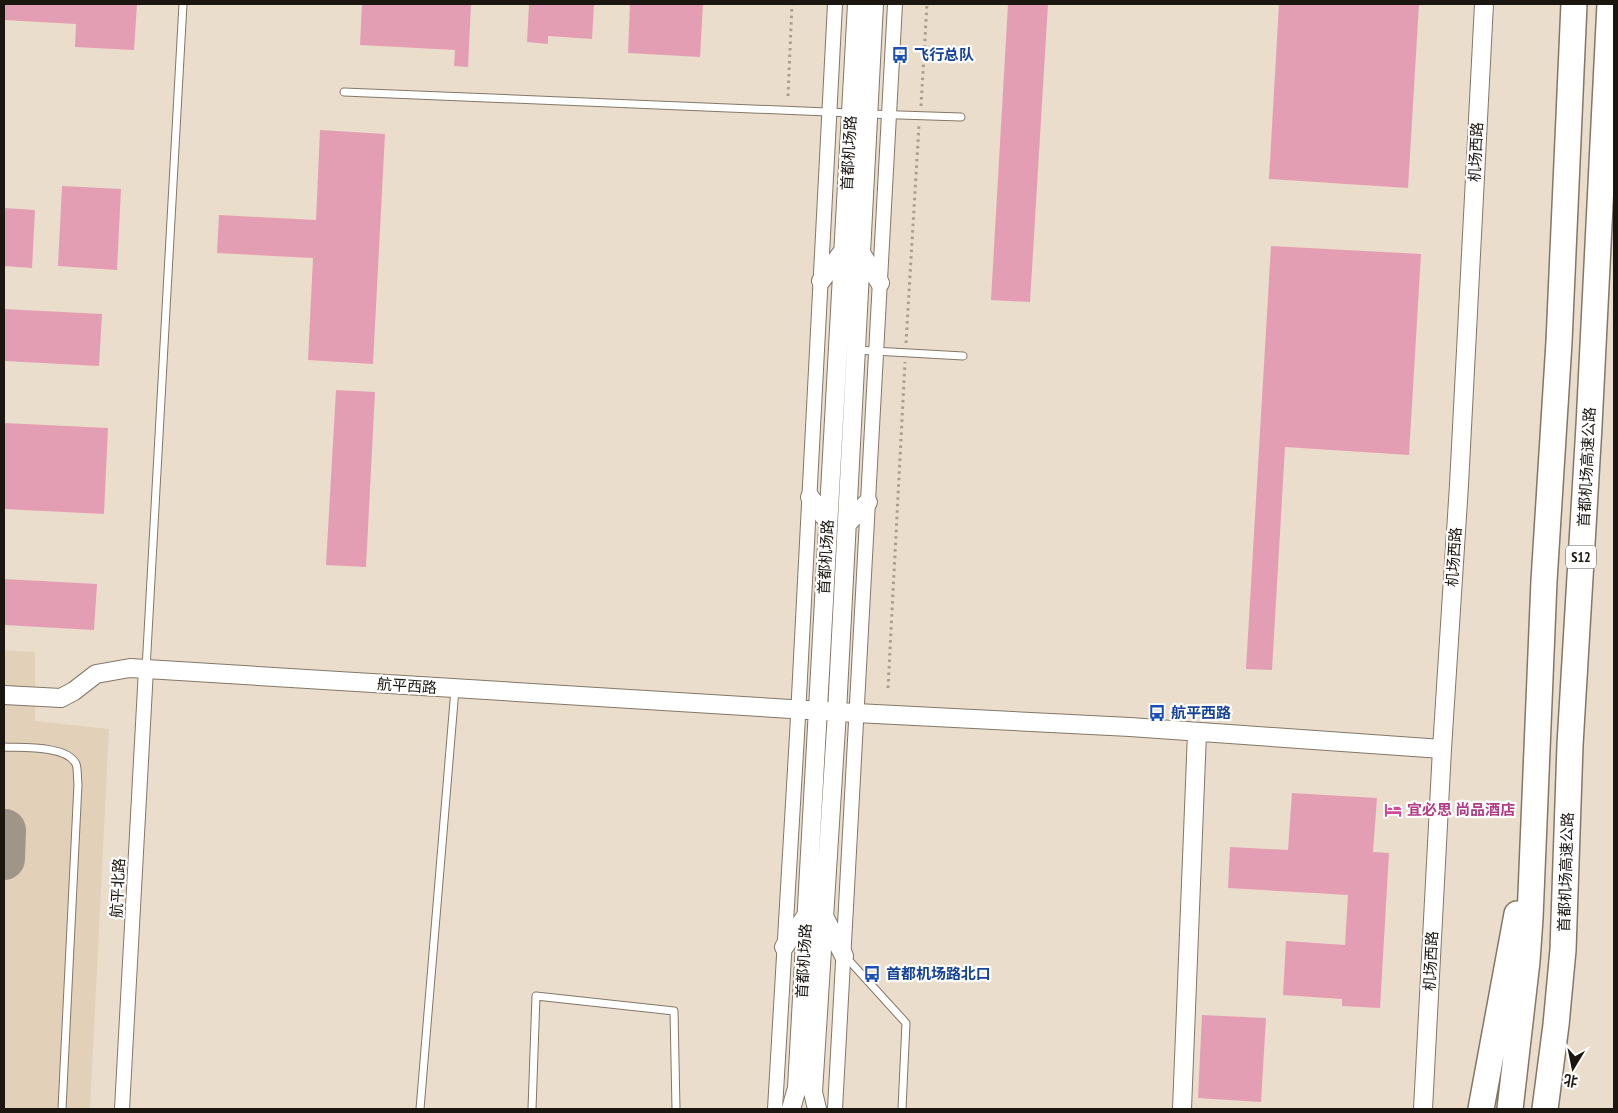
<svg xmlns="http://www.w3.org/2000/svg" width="1618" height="1113" font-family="'PT Sans Narrow','Noto Sans SC',sans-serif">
<rect width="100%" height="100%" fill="#eaddcc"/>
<!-- built -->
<path fill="#e2d0b9" d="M4 650 35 652V721L109 729 90 1109H4Z"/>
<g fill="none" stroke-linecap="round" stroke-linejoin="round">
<!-- taxiway -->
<path stroke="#9f9588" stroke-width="42" d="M4 859 5 830"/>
</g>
<!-- building -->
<path fill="#e49eb4" d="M4 4H137L134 50 75 47 76 24 4 20Z
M362 4H471L468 67 454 66 455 50 360 45Z
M529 4H594L592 39 548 36V44L527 42Z
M630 4H703L700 57 628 53Z
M1008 4H1048L1030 302 991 300Z
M1279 4H1419L1408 188 1269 179Z
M320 130 385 134 373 364 308 360 313 258 217 253 219 215 316 220Z
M62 186 121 189 117 270 58 266Z
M4 208 35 210 32 268 4 266Z
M1271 246 1421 254 1409 455 1285 447 1272 670 1246 669Z
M4 309 102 314 99 366 4 361Z
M336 390 375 392 366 567 326 565Z
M4 423 108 428 104 514 4 509Z
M4 579 97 584 94 630 4 625Z
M1292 793 1377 798 1373 852 1389 853 1380 1008 1342 1006V999L1283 995 1286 941 1345 945 1348 895 1228 888 1230 847 1288 850Z
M1202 1015 1266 1018 1261 1102 1198 1098Z"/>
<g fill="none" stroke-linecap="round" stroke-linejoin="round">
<!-- service casing -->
<g stroke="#837767" stroke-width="9">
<path id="service" d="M344 92 851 113
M869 114 961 117
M856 350 963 356
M146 669 183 4
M4 747C21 748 67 745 76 764 78 769 77 778 78 784L62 1109
M845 956 906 1023 902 1109
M420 1109 455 689
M532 1109 536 996 674 1011 676 1109"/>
</g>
<!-- minor casing -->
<g stroke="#837767" stroke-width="16">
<path id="minor" d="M122 1109 146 669
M775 1109 797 735 835 4
M835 1109 895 4"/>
</g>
<!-- tertiary casing -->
<g stroke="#837767" stroke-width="20">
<path id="tertiary" d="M861 253 880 283
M821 281 843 251
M810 497 828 522
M847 524 868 502
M4 695 61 698 74 691 96 674 130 668 856 713 1130 727 1442 749
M825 918 844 956
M784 947 806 916
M791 1109 797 1088 857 4
M817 1109 813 1092 837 712 874 4
M1182 1109 1197 733
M1423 1109 1442 749 1459 485 1484 4"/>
</g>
<!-- motorway casing -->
<g stroke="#837767" stroke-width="28">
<path id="motorway" d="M1481 1109 1517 914
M1510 1109 1527 961 1530 918 1544 581 1559 342 1574 4
M1545 1109 1556 1025 1563 950 1570 745 1589 426 1610 4"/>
</g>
<!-- path -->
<path stroke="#a89e90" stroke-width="3" stroke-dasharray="2.5 4" stroke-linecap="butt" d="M788 96 792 4
M921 106 927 4
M906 343 919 125
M888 688 905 362"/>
<!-- service -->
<use href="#service" stroke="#fff" stroke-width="7"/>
<!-- minor -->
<use href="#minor" stroke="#fff" stroke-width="14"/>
<!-- tertiary -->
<use href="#tertiary" stroke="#fff" stroke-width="18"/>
<!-- motorway -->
<use href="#motorway" stroke="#fff" stroke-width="25"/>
</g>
<!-- icons -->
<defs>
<g id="bus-bare" transform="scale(1.35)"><path d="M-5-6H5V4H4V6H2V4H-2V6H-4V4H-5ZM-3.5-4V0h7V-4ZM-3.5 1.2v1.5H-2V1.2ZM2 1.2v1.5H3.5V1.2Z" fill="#1a4fb4" stroke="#fff" stroke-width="2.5" paint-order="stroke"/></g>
<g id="hotel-bare" transform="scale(1.35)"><path d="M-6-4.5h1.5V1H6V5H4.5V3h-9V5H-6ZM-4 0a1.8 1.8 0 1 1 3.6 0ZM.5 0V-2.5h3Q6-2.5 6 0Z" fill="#d1479c" stroke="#fff" stroke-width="2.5" paint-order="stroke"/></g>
</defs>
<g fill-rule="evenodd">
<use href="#bus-bare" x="900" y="55"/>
<use href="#bus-bare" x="1157" y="713"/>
<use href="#hotel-bare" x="1393" y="810"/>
<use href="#bus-bare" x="872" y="974"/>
</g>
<g text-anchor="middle" stroke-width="4.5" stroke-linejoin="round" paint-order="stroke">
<!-- shield labels -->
<rect fill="#fff" stroke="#5f5c58" stroke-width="1" x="1566" y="545.5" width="30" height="23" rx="4"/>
<g font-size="14" font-weight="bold" fill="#1b1610">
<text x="1581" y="562">S12</text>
</g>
<!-- transit labels -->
<g font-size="15" font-weight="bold" fill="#164399" stroke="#fff" text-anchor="start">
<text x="914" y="60">飞行总队</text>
<text x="1171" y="718">航平西路</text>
<text x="886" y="979">首都机场路北口</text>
</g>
<!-- street labels -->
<g font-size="15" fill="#1b1610" stroke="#fff">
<text transform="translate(1476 152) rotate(-87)" y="5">机场西路</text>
<text transform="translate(849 153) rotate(-87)" y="5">首都机场路</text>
<text transform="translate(1587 467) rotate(-87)" y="5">首都机场高速公路</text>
<text transform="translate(826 557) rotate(-87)" y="5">首都机场路</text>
<text transform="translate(1454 557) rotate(-86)" y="5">机场西路</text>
<text transform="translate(407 686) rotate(4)" y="5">航平西路</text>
<text transform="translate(1566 872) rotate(-88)" y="5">首都机场高速公路</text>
<text transform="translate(118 888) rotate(-87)" y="5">航平北路</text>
<text transform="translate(804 961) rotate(-87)" y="5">首都机场路</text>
<text transform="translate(1431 961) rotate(-87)" y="5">机场西路</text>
</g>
<!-- hotel labels -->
<g font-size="15" font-weight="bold" fill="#b23c85" stroke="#fff" text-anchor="start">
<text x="1407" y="815">宜必思 尚品酒店</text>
</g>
</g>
<!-- border -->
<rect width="1618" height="1113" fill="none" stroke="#1b1610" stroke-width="10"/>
<!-- north arrow -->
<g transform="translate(1573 1068) rotate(190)" stroke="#ffffff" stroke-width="4" paint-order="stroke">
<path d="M0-4L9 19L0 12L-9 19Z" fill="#1b1610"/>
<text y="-8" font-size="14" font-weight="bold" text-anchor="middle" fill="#1b1610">北</text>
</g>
</svg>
